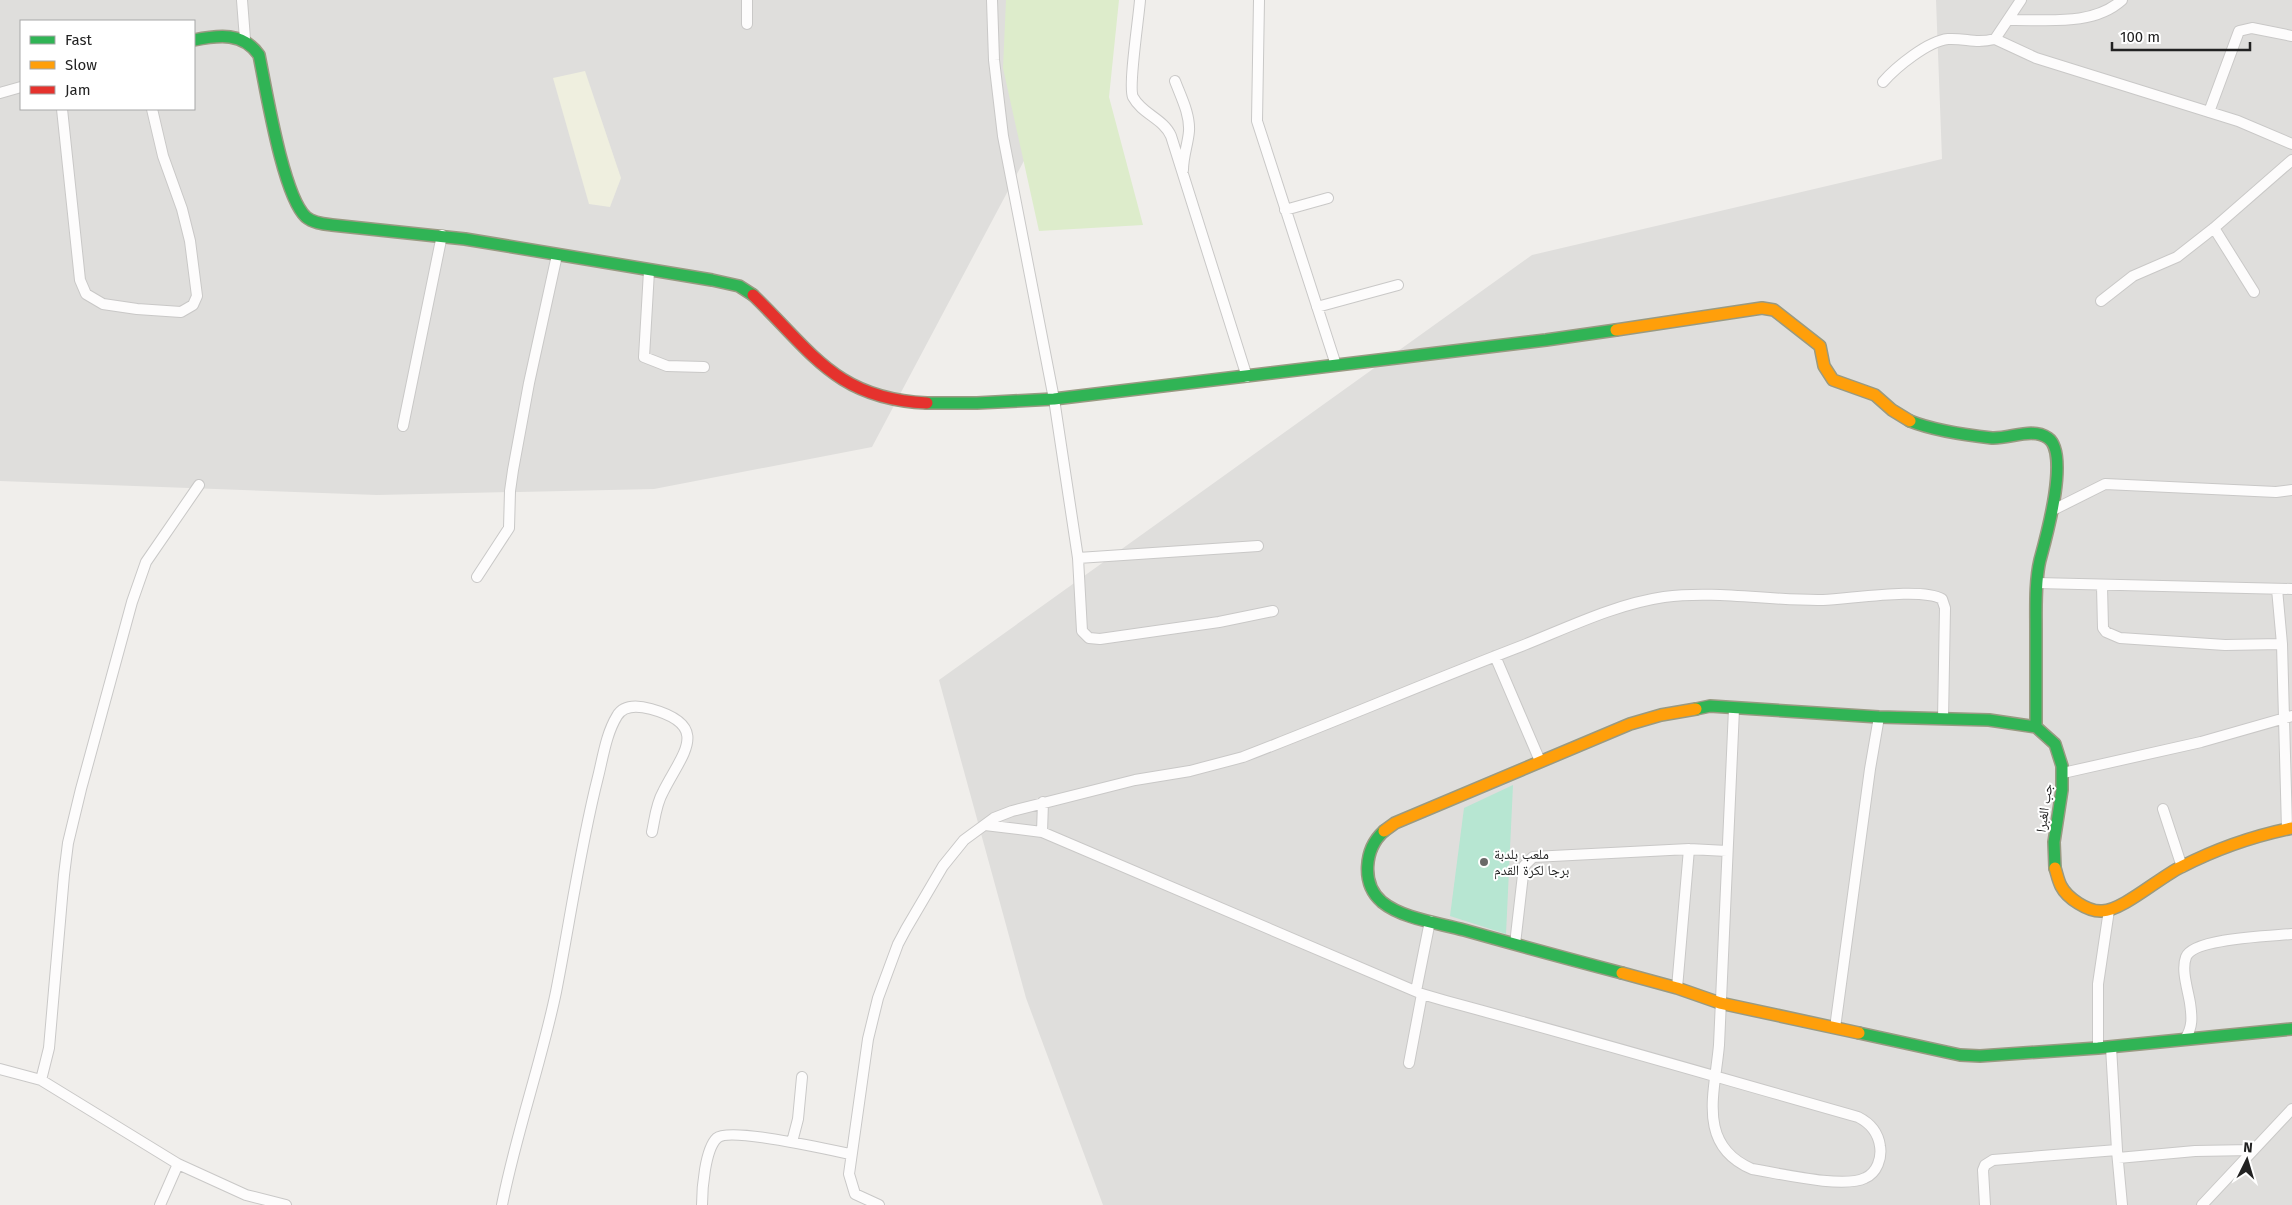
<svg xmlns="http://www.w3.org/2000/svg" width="2292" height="1205" font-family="'Fira Sans','Noto Naskh Arabic',sans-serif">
<rect width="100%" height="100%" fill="#f0eeeb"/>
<!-- residential -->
<path fill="#dfdedc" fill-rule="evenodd" d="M0 0H1082L1053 106 872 447 654 489 377 495 0 481ZM21 21H194V109H21Z
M1936 0H2292V1205H1103L1026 998 939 680 1532 255 1942 159Z"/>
<!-- farmland -->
<path fill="#efefdf" d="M585 71 621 178 610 207 589 204 553 78Z"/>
<!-- grass -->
<path fill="#ddeccb" d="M1006 0H1119L1109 97 1143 225 1039 231 1003 68Z"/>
<!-- pitch -->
<path fill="#b7e6d2" d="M1513 785 1506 934 1450 916 1464 808Z"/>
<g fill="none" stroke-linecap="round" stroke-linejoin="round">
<!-- street casing -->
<g stroke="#c9c8c7" stroke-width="12">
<path id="street" d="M242 0 245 39
M747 0V24
M992 0 994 60 1003 136 1054 399 1078 558 1082 631 1089 638 1100 639 1219 622 1273 611
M1140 0C1139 16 1128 87 1133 97 1142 114 1164 119 1171 136L1247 377
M1259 0 1257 121 1336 365
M2008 20C2045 19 2092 27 2122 0
M1995 39 2036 58 2238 121 2292 144
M1175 81C1181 97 1190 114 1189 131 1188 144 1183 156 1183 170
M1883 82C1896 67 1928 41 1948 39 1967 38 1974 44 1995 39L2021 0
M0 93 21 87
M62 109 80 280 86 294 103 304 137 309 181 312 193 305 197 296 190 241 182 209 163 156 152 109
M2209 112 2239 31 2252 28 2292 36
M1285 210 1328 198
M2214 228 2254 292
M649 271 644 357 667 366 704 367
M2101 301 2133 276 2177 257 2214 228 2292 160
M1317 307 1398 285
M403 426 442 235
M2053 510 2105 484 2276 492 2292 490
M1078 558 1258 546
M477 577 509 528 510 491 513 470 529 383 557 255
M2037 583 2292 589
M2102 586 2103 628 2106 632 2120 638 2225 645 2282 644
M2277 589 2282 644 2287 829
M1495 656 1540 761
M2063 773 2201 742 2292 716
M2163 809 2182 867
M985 825 1042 832 1422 994 1446 1001C1584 1038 1720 1078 1858 1117 1870 1123 1878 1132 1880 1146 1882 1158 1877 1173 1865 1178 1843 1189 1778 1173 1752 1169 1696 1145 1715 1092 1719 1045L1734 709
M1042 832 1043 802
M1515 944 1524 866 1533 857 1689 849 1727 851
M1677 988 1689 849
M1416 991 1430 921
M1835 1028 1870 769 1879 717
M2185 1039C2193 1027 2192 1017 2190 1003 2188 990 2181 970 2186 957 2193 938 2272 936 2292 934
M2098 1048V984L2109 910
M1409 1063 1422 994
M0 1069 41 1080 178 1164 246 1195 286 1205
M41 1080 49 1048 64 875 68 843 81 789 132 602 146 562 199 485
M792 1142 798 1119 802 1077
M2117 1151 2122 1205
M2118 1158 2195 1151 2252 1150
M160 1205 178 1164
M502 1205C516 1133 541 1064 556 992 570 921 580 848 598 777 603 757 606 734 617 716 624 704 640 706 651 709 713 726 681 755 663 792 656 804 655 818 652 832
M702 1205C702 1189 705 1149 717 1138 729 1127 831 1150 850 1154
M879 1205 855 1194 849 1174 868 1039 878 998 898 944 906 929 943 866 964 840 994 818 1012 811 1135 780 1190 771 1243 757C1337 721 1430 681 1524 645 1569 627 1616 604 1664 597 1716 590 1770 601 1823 600 1851 599 1921 587 1942 599L1945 608 1943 719
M1985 1205 1983 1170 1985 1165 1993 1160 2117 1150 2111 1047
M2202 1205 2292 1109"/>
</g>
<!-- fast casing -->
<g stroke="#999a82" stroke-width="14">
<path id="fast" d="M194 40C219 35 243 32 259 55 266 89 283 196 306 217 313 223 324 224 332 225L465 239 712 280 739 286 753 295
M927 403H977L1054 399 1546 340 1616 330
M1910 421C1935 431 1965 435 1992 438 2010 439 2032 427 2048 438 2070 453 2046 538 2040 560 2035 581 2036 606 2036 628 2036 661 2036 694 2036 727
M1696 709 1710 706 1879 717 1989 720 2036 727 2055 744 2062 766V790L2054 842 2055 868
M1384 831C1364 849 1361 884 1382 902 1403 919 1439 923 1464 930 1517 945 1569 959 1622 973
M1859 1033 1960 1055 1980 1056 2098 1048 2292 1029"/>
</g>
<!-- slow casing -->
<g stroke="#999a82" stroke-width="14">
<path id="slow" d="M1616 330 1762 308 1774 310 1820 346 1824 366 1833 380 1875 395 1892 410 1910 421
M1384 831 1395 823 1630 724 1661 715 1696 709
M2055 868C2057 874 2058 880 2061 886 2067 898 2088 912 2102 911 2122 911 2160 877 2181 867 2216 849 2253 836 2292 828
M1622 973 1677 988 1720 1003 1859 1033"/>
</g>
<!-- jam casing -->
<g stroke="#999a82" stroke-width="14">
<path id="jam" d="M753 295C812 352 836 399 927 403"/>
</g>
<!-- street -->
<use href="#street" stroke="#fdfcfc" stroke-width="10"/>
<!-- fast -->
<use href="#fast" stroke="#30b455" stroke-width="11"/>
<!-- slow -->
<use href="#slow" stroke="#ff9f0a" stroke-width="11"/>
<!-- jam -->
<use href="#jam" stroke="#e5322d" stroke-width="11"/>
</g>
<!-- markers -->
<circle fill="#6a6968" stroke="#fff" stroke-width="2" cx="1484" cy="862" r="5"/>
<g text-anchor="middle" stroke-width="4" stroke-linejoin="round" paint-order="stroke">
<!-- street labels -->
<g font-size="14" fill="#222" stroke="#fff">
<text transform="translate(2044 808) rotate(-82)" y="5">جب الغبرا</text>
</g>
<!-- poi labels -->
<g font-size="14" fill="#222" stroke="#fff" text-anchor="start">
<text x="1494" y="859">ملعب بلدبة<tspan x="1494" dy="16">برجا لكرة القدم</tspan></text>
</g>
</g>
<!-- legend -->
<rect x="20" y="20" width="175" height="90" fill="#ffffff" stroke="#a7a7a7"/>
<rect x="30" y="36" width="25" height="8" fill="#30b455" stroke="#a7a7a7"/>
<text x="65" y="45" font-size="15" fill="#222222">Fast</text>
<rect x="30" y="61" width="25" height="8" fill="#ff9f0a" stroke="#a7a7a7"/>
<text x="65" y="70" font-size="15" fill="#222222">Slow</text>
<rect x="30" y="86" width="25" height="8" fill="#e5322d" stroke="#a7a7a7"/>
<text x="65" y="95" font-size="15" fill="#222222">Jam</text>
<!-- north arrow -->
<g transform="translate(2247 1160) rotate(5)" stroke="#ffffff" stroke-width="4" paint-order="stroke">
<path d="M0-4L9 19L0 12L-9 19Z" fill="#222222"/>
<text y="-8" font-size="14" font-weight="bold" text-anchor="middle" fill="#222222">N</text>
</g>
<!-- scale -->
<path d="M2112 42v8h138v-8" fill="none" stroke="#222222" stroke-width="2.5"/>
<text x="2120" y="42" font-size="15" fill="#222222" stroke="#ffffff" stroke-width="4" paint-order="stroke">100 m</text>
</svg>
